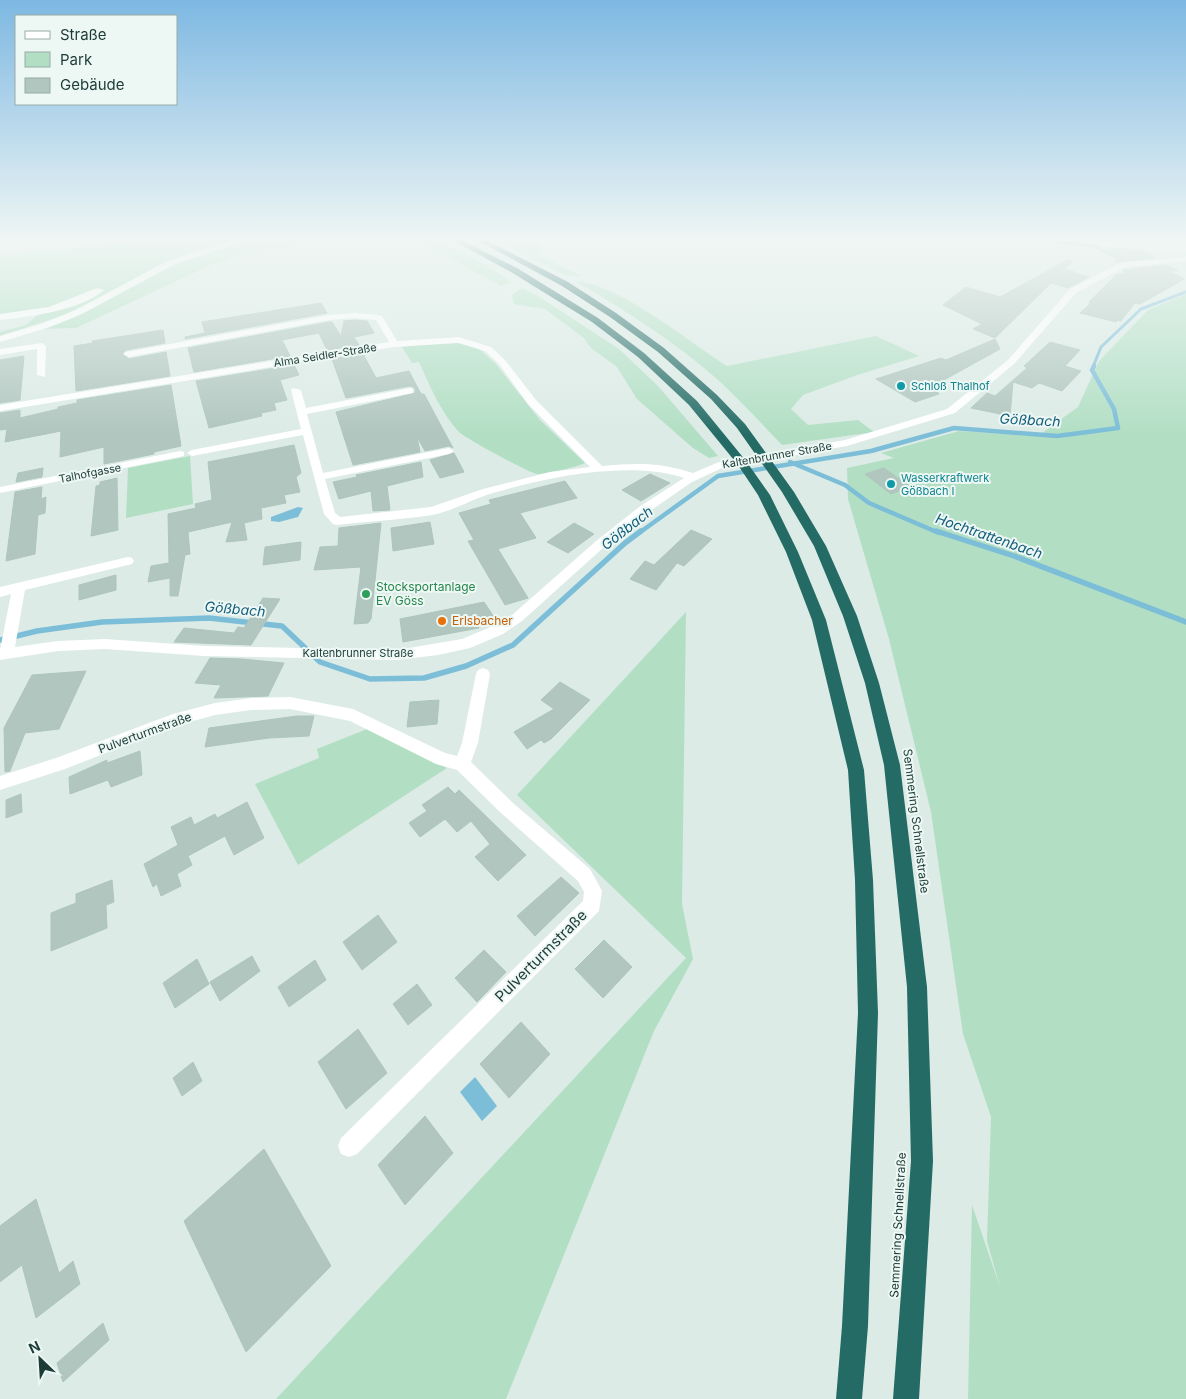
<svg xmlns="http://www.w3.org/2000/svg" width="1186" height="1399" font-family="Inter,sans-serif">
<rect width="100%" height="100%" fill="#dcebe6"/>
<!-- green -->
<path fill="#b2dfc4" d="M164 239H238L190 252 64 315 0 336V332L26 325 42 311 0 315V256Z
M253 239H331L247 254 209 266 76 328 40 329 59 324 81 314 175 264Z
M415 239H435L484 264 512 282 501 286Z
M493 239H539L541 255 581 276H566Z
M575 281C618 283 689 342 727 366L876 336 919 356 857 375 803 395 791 409 808 425 858 420 874 432 782 445C761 423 740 400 717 379 674 341 625 310 575 281Z
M522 288 538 296 619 349 658 386 718 456 709 458 693 448 637 399 617 367 591 348 584 338 545 309 514 304 512 295Z
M1186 294V1399H968L972 1205 1000 1287 987 1241 991 1117 963 1034 931 812 889 639 848 499 847 468 894 458 881 453 959 431 1038 436 1078 407 1099 361 1148 310Z
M436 343H464L478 348 495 363 540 420 585 463C577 467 546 474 537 474 531 474 465 438 459 432 441 413 430 386 419 362L412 363 402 347Z
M190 456 193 504 126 518 128 468Z
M686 612 682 904 693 959 654 1031 506 1399H276L686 958 517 795Z
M367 729 447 768 298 865 255 784 319 758 317 749Z"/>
<!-- water -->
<path fill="#7cbed8" d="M298 507 303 508 298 517 279 522 271 521V517Z
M475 1077 497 1106 482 1121 460 1092Z"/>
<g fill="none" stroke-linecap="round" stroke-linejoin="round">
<!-- stream-far2 -->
<path stroke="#7cbed8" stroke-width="3" d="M1037 239 1094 246 1121 259
M1093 367 1101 347 1141 309 1186 292"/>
<!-- stream-far1 -->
<path stroke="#7cbed8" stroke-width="4.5" d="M790 462 845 485 869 503 939 533
M639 533 718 476 871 451 954 428 1057 436 1118 428 1114 409 1092 370 1094 366"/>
<!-- stream -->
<path stroke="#7cbed8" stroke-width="5.5" d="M936 531 1014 556 1186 622
M0 640 37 631 102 622 209 618 282 626 320 662 370 679 424 678 466 666 513 645 625 543 641 531"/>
</g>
<!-- building -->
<path fill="#b1c6bf" stroke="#aec5be" d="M1108 248 1141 250 1155 258 1117 262Z
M1069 259 1072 262 1065 269 1089 277 1068 288 1051 283 995 338 973 329 982 324 943 305 966 287 1000 297Z
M1167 265 1178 271H1169L1184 279 1140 304 1135 303 1121 321 1118 320 1116 322 1080 313 1090 304 1089 302 1116 275 1125 274 1123 270Z
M321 303 327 313 185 339V337L205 333 202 322Z
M355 320 367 321 374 333 354 337 359 345 327 350 319 333 282 340 290 356 194 372 188 348 329 322H332L341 336 344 321Z
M163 330 165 343 126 350 122 354 129 359 166 352 170 376 76 391 74 346 93 343 92 341Z
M995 339 1000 349 933 386 939 394 915 402 876 379 941 358 946 360Z
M1050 342 1080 350 1065 366 1081 371 1062 391 1039 383 1032 388 1013 382 1010 416 971 408 987 393 995 396 1027 368 1024 366Z
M363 354 376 378 409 371 421 394H424L453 448 449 446 425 451 417 437 420 452 353 465 336 412 415 393V388L410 386 346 398 332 359Z
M24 356 20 400 0 403V360Z
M294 365 299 375 280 380 287 400 274 403 276 410 261 413 262 416 209 428 196 381Z
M171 385 181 446 154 452V454L104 464V447L60 457 61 431 5 442 7 429 0 430V413L20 410V418L58 409V407L77 403V400Z
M294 445 301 473 296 477 300 492 284 495 286 503 261 508 262 519 244 523 247 540 226 542 232 522 188 532 190 554 185 555 178 596H170V578L148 582 151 566 169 563 168 514 196 508 195 504 212 500 208 462Z
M454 453 464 472 440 478 430 460Z
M421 462 423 477 387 486 390 510 373 511 371 491 339 499 333 482 357 477 356 475Z
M43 468 42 477 16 482 18 473Z
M884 468 910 487 891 494 865 474Z
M650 474 670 483 641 501 622 490Z
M117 478 118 530 91 536 96 486 100 485V482Z
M565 481 577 498 520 513 536 538 498 549 528 598 505 605 468 541 474 540 459 513 491 504 489 500Z
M42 487 41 499 46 497 45 513 38 515 35 554 6 561 15 492Z
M430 522 434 544 393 551 391 528Z
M381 523 371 619 368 623 354 624 361 567 314 570 320 547 338 546 339 528Z
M574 523 594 534 568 553 547 542Z
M691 530 712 539 684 566 677 563 656 590 630 579 645 561 654 565Z
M301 542 300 560 263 565 265 547Z
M116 575V590L79 600V585Z
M263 598 280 599 251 645 174 642 184 628 234 633 238 627 244 628Z
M484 602 494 617 478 624 479 628 403 642 400 619Z
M210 658 242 659 284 663 268 696 214 698 221 685 195 683Z
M86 671 59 729 25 733 10 771 5 772 4 728 32 675Z
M560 682 590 700 551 739 544 743 541 740 527 749 514 732 554 709 541 700Z
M439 700 437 724 407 727 410 702Z
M297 716H314L309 736 269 738 205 747 209 728Z
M140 751 142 775 111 787 108 780 70 794 69 777 107 760V763Z
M448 787 455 794 459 790 526 855 498 881 475 857 490 844 471 821 457 832 445 819 420 837 409 823 427 811 422 805Z
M21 794 22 812 6 818V800Z
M247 802 264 838 234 855 225 836 188 856 192 865 177 874 181 886 161 896 157 884 153 887 144 864 178 845 171 827 191 817 194 825 215 814 217 818Z
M561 877 579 893 535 936 517 916Z
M112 880 114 902 106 905 107 928 51 951V913L76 903V894Z
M378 915 397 942 362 970 343 942Z
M604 940 632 967 603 998 575 969Z
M484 950 506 972 477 1002 455 978Z
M252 956 260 971 220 1001 210 982Z
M197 959 209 984 175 1008 163 983Z
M315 960 326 980 289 1007 278 987Z
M417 984 432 1005 408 1025 393 1004Z
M521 1022 550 1054 509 1098 480 1064Z
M358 1029 387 1073 346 1109 318 1062Z
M193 1062 202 1081 182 1096 173 1078Z
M425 1116 453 1153 405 1205 378 1165Z
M264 1149 331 1266 246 1352 184 1221Z
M36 1199 59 1273 73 1261 80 1284 36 1318 22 1265 0 1282V1226Z
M103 1323 109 1340 63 1382 57 1363Z"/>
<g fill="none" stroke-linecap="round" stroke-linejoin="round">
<!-- street -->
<path fill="#fff" fill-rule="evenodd" d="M240 239H251L173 265 82 314 47 328 0 342V336L41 324 76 310 167 261Z
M1087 240 1186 248V252L1084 244Z
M1186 257V261L1125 267 1076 293 1014 364 955 413 847 446 722 468 692 482 647 513 603 548 522 621 503 634 470 648 438 655 397 660 204 656 105 649 58 651 0 660V650L11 594 0 597V587L128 557 132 558 134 561 132 564 25 590 15 647 58 641 105 639 204 646 397 650 462 639 493 626 512 615 595 542 639 507 684 478C630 460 547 477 493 493 472 499 453 511 432 515 401 520 368 521 337 525L333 524 324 514 303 435 192 456 187 453 192 450 301 429 291 390 293 388 301 390 306 408 410 388 413 389V393L307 414 323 473 449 448 454 451 449 454 325 479 335 513 340 517 431 507 483 489 550 472 590 467 528 404 499 364 485 351 458 343 394 347 0 411V405L389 342 376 320 355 318 329 320 129 357 124 354 126 352 329 315 355 313 379 315 382 316 397 341 459 337 491 347 505 360 536 400 602 466C637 463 659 462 693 473L719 462 845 440 947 409 1008 360 1070 289 1120 263Z
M97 288 104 290C82 310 29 317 0 320V314L49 307Z
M42 343 46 346 45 377 37 375V349L0 355V349Z
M180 451 184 452V456L0 493V487Z
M483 668 488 670 490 674 478 743 471 762 513 803 590 869 602 891 599 911 357 1154 349 1157 341 1154 338 1146 341 1138 583 901 584 892 578 881 501 813 457 770 436 764 350 721 290 709 251 710 215 715 175 726 65 769 0 790V776L56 758 173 714 215 703 251 698 290 697 353 709 445 753 457 756 462 743 476 674 478 670Z"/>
<!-- highway -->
<path fill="#256b65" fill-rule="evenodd" d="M450 239H459L517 268 598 318 644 353 697 401 746 461 770 495 798 552 826 620 864 770 873 880 878 1013 868 1326 862 1399H836L842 1326 858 1013 855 880 848 770 812 620 786 552 758 495 738 465 689 405 638 357 592 322 511 272Z
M475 239H484L568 282 616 313 664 348 717 395 745 424 794 492 826 546 857 616 879 683 900 765 927 987 933 1161 919 1399H893L911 1161 907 987 884 765 865 683 843 616 814 546 782 492 737 428 711 399 658 352 610 317 562 286Z"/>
</g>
<!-- sky -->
<linearGradient id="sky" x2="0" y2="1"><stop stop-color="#7db8e2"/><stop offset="0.55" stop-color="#eff6f4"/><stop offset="1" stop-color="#eff6f4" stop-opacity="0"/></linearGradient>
<rect width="1186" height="435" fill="url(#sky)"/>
<!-- markers -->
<g fill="#0f9aa8" stroke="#edf7f3" stroke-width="2">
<circle cx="901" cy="386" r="5"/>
<circle cx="891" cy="484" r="5"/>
</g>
<circle fill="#2e9e5b" stroke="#edf7f3" stroke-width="2" cx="366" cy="594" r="5"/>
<circle fill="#e8710a" stroke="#edf7f3" stroke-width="2" cx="442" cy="621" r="5"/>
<g text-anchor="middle" stroke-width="4" stroke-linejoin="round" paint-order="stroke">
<!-- far-street labels -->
<g font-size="11" fill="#1c3b37" stroke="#edf7f3">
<text transform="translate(325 355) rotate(-9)" y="4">Alma Seidler-Straße</text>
<text transform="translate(777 455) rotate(-10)" y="4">Kaltenbrunner Straße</text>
<text transform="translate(90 473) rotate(-11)" y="4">Talhofgasse</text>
<text x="358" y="657">Kaltenbrunner Straße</text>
</g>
<!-- far-culture labels -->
<g font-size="11" fill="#0d838f" stroke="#edf7f3" text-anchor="start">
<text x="911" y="390">Schloß Thalhof</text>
<text x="901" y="482">Wasserkraftwerk<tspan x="901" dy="13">Gößbach I</tspan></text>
</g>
<!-- leisure labels -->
<g font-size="12" fill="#27864d" stroke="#edf7f3" text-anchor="start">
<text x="376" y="591">Stocksportanlage<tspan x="376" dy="14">EV Göss</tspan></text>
</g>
<!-- food labels -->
<g font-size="12" fill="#c56008" stroke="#edf7f3" text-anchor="start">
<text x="452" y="625">Erlsbacher</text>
</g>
<!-- street labels -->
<g font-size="12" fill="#1c3b37" stroke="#edf7f3">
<text transform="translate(145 733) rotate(-20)" y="4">Pulverturmstraße</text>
<text transform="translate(916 821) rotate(83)" y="4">Semmering Schnellstraße</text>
<text transform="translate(898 1225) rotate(-87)" y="4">Semmering Schnellstraße</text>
</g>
<!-- water labels -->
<g font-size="14" font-style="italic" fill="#115d7d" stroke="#edf7f3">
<text transform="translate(1030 420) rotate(3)" y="5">Gößbach</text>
<text transform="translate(627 528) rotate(-38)" y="5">Gößbach</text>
<text transform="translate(989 536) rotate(19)" y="5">Hochtrattenbach</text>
<text transform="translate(235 609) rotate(5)" y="5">Gößbach</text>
</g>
<!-- near-street labels -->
<g font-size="15" fill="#1c3b37" stroke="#edf7f3">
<text transform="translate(541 956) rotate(-45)" y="5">Pulverturmstraße</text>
</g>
</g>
<!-- legend -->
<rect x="15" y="15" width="162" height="90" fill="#edf7f3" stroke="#99aca8"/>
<rect x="25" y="31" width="25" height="8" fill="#ffffff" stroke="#99aca8"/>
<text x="60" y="40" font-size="15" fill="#1c3b37">Straße</text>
<rect x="25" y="52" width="25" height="15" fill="#b2dfc4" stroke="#99aca8"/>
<text x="60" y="65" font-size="15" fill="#1c3b37">Park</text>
<rect x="25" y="78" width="25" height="15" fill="#b1c6bf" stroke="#99aca8"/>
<text x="60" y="90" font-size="15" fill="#1c3b37">Gebäude</text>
<!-- north arrow -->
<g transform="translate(40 1359) rotate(335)" stroke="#edf7f3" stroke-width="4" paint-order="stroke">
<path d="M0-4L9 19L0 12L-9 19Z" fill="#1c3b37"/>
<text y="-8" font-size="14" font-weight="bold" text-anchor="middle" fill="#1c3b37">N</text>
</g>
</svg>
